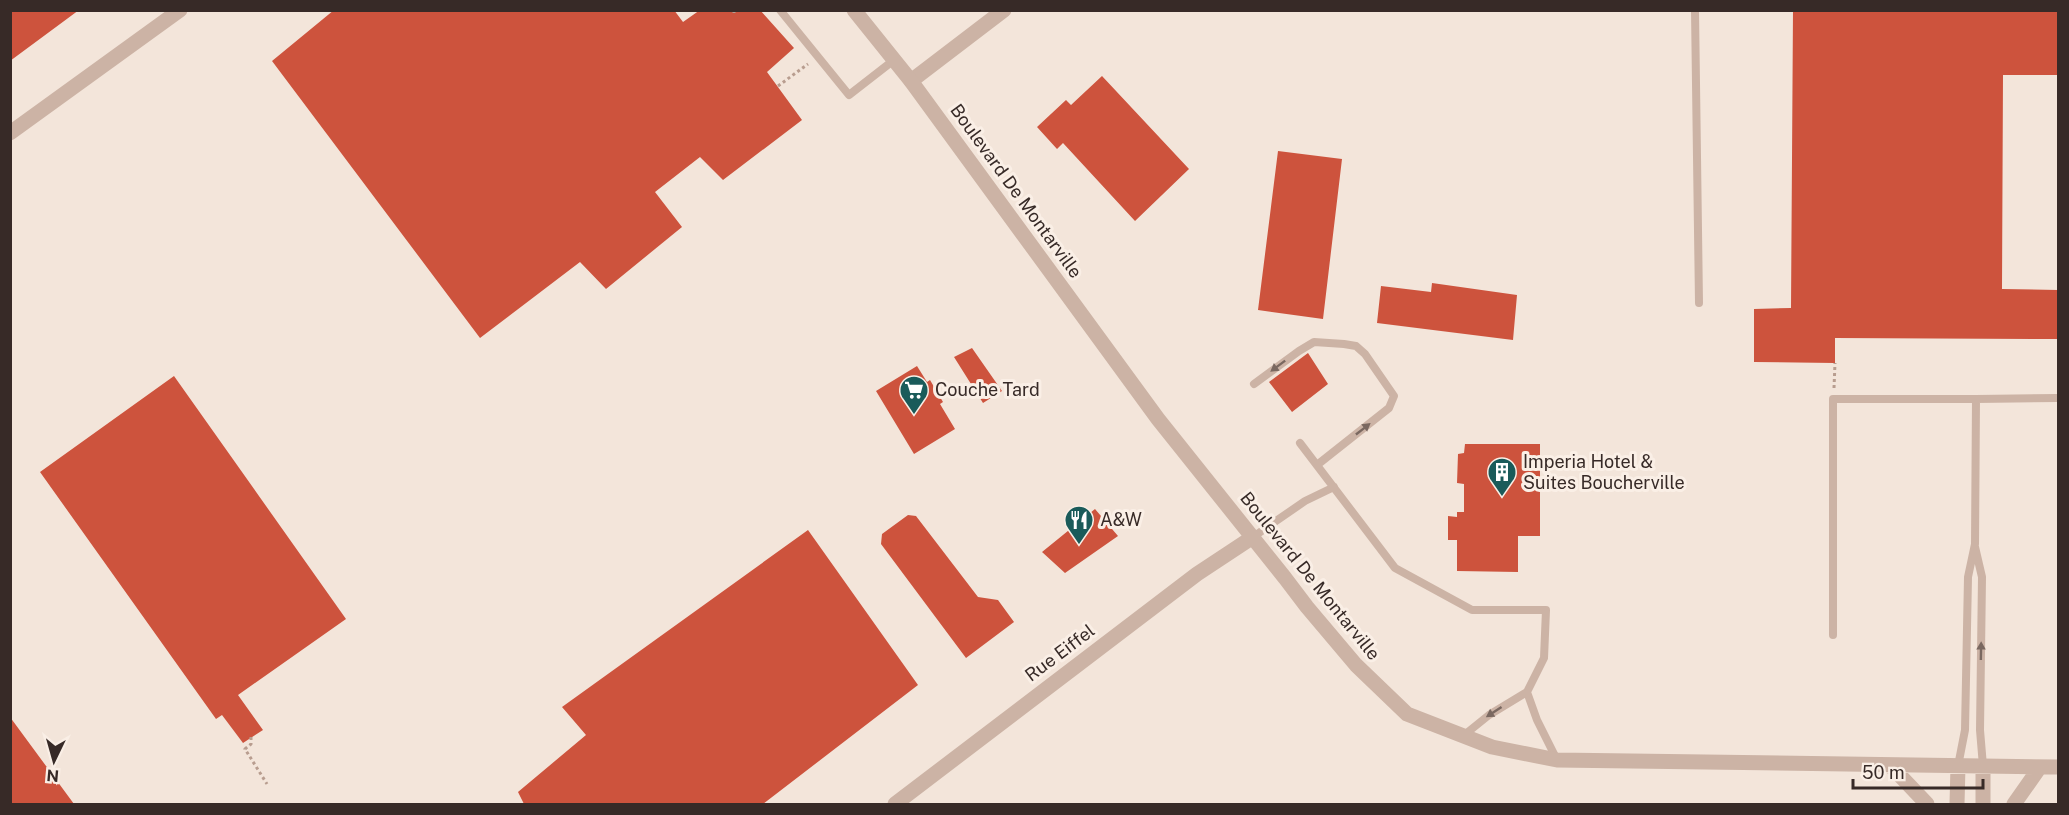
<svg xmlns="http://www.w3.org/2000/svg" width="2069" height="815" font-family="'Public Sans',sans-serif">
<rect width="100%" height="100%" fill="#f3e5da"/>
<!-- building -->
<path fill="#cd533d" d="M10 10H79L10 61Z
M334 10H674L683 22 700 10H760L794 48 767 72 802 120 723 180 700 157 655 192 682 227 606 289 580 262 480 338 272 61Z
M1793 10H2058V75H2003L2002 289 2058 290V339L1835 338V363L1754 362V309L1791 308Z
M1102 76 1189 169 1135 221 1063 143 1057 149 1037 127 1066 100 1071 105Z
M1278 151 1342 159 1323 319 1258 310Z
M1432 283 1517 295 1513 340 1377 323 1381 286 1431 292Z
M972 348 1002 391 983 403 954 357Z
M1308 353 1328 384 1292 412 1269 382Z
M917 366 927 382 930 380 943 402 940 404 955 429 914 454 876 391Z
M174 376 346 619 238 695 263 730 243 743 222 715 216 719 40 472Z
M1465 444H1540V536H1518V572L1457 571V540H1448V516L1457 517V512H1464V484L1457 483 1458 454 1464 453Z
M1095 509 1118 536 1065 573 1042 552Z
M908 515 916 516 978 597 998 600 1014 622 966 658 881 544 882 534Z
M808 530 918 685 763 804H524L518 792 586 735 562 707Z
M10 717 74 804H10Z"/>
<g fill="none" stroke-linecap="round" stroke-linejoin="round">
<!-- path -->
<path stroke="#b89d8f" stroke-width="3" stroke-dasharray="3 3" stroke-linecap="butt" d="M734 13V10
M778 86 808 64
M1834 388 1835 363
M251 737V744L245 749 267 784"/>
<!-- service -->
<path stroke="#ccb3a5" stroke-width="8" d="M780 10 849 95 894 60
M1695 10 1699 303
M1254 384 1299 351 1314 342 1344 344 1356 346 1365 354 1394 396 1389 408 1317 465
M1300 443 1395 568 1472 610H1546L1544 658 1527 692 1489 715 1463 736
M1253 537 1305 501 1334 487
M1975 547 1982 577 1980 730 1983 766
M1833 635V399H1976
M1527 692 1537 720 1557 760
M1958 766 1965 730 1968 577 1975 544 1976 399 2058 398"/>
<!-- minor -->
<path stroke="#ccb3a5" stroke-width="15" d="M911 81 1004 10
M10 133 180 10"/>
<!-- tertiary -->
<path stroke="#ccb3a5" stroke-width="15" d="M854 10 911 81 1158 419 1285 578 1307 607 1356 665 1407 714 1492 747 1557 760 2058 767
M1890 765 1927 804
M1983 766V804
M895 804 1197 574 1253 537
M1957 804 1958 766
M2014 804 2040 767"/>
</g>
<!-- one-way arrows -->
<defs><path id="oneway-solid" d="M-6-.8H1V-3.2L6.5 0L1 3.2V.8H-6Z" transform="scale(1.5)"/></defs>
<g fill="#7a6860">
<use href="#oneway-solid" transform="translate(1278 366) rotate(143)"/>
<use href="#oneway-solid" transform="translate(1363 429) rotate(-38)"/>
<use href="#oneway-solid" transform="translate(1981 651) rotate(-89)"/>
<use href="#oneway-solid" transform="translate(1494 712) rotate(147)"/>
</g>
<!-- icons -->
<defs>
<g id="supermarket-pin" transform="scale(1.5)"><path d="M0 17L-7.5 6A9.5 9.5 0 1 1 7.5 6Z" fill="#1a5b5a" stroke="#faefe6"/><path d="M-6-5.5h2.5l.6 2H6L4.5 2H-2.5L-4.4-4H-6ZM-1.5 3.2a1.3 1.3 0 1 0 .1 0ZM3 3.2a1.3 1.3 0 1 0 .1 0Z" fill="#fff"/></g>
<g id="building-pin" transform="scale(1.5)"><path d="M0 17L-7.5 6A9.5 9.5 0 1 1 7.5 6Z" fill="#1a5b5a" stroke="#faefe6"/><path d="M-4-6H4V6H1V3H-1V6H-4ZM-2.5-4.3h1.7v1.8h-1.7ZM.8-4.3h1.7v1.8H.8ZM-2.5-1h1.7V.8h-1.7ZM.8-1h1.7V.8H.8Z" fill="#fff"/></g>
<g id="restaurant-pin" transform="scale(1.5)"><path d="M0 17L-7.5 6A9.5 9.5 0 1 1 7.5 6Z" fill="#1a5b5a" stroke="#faefe6"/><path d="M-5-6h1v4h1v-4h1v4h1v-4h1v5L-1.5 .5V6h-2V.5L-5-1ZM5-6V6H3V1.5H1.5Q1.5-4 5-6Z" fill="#fff"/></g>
</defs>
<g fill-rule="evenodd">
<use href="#supermarket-pin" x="914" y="390"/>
<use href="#building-pin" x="1502" y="472"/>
<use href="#restaurant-pin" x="1079" y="520"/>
</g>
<g text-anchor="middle" stroke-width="6" stroke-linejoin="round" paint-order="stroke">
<!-- street labels -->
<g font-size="18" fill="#372a27" stroke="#faefe6">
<text transform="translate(1016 191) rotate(54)" y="6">Boulevard De Montarville</text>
<text transform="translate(1310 576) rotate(51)" y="6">Boulevard De Montarville</text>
<text transform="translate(1060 653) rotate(-37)" y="6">Rue Eiffel</text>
</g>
<!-- poi labels -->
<g font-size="18" fill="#372a27" stroke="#faefe6" text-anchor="start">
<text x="935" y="396">Couche Tard</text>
<text x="1523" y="468">Imperia Hotel &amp;<tspan x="1523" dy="21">Suites Boucherville</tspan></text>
<text x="1100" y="526">A&amp;W</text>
</g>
</g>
<!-- border -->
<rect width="2069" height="815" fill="none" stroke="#372a27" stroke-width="24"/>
<!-- north arrow -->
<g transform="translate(54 761) rotate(185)" stroke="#faefe6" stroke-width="4.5" paint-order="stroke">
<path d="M0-4.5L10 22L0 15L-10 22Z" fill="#372a27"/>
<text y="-9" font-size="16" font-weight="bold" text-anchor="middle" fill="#372a27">N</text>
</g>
<!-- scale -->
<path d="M1853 779v9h130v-9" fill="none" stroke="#372a27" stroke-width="3"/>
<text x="1862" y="779" font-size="18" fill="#372a27" stroke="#faefe6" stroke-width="4.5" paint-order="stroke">50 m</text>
</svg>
